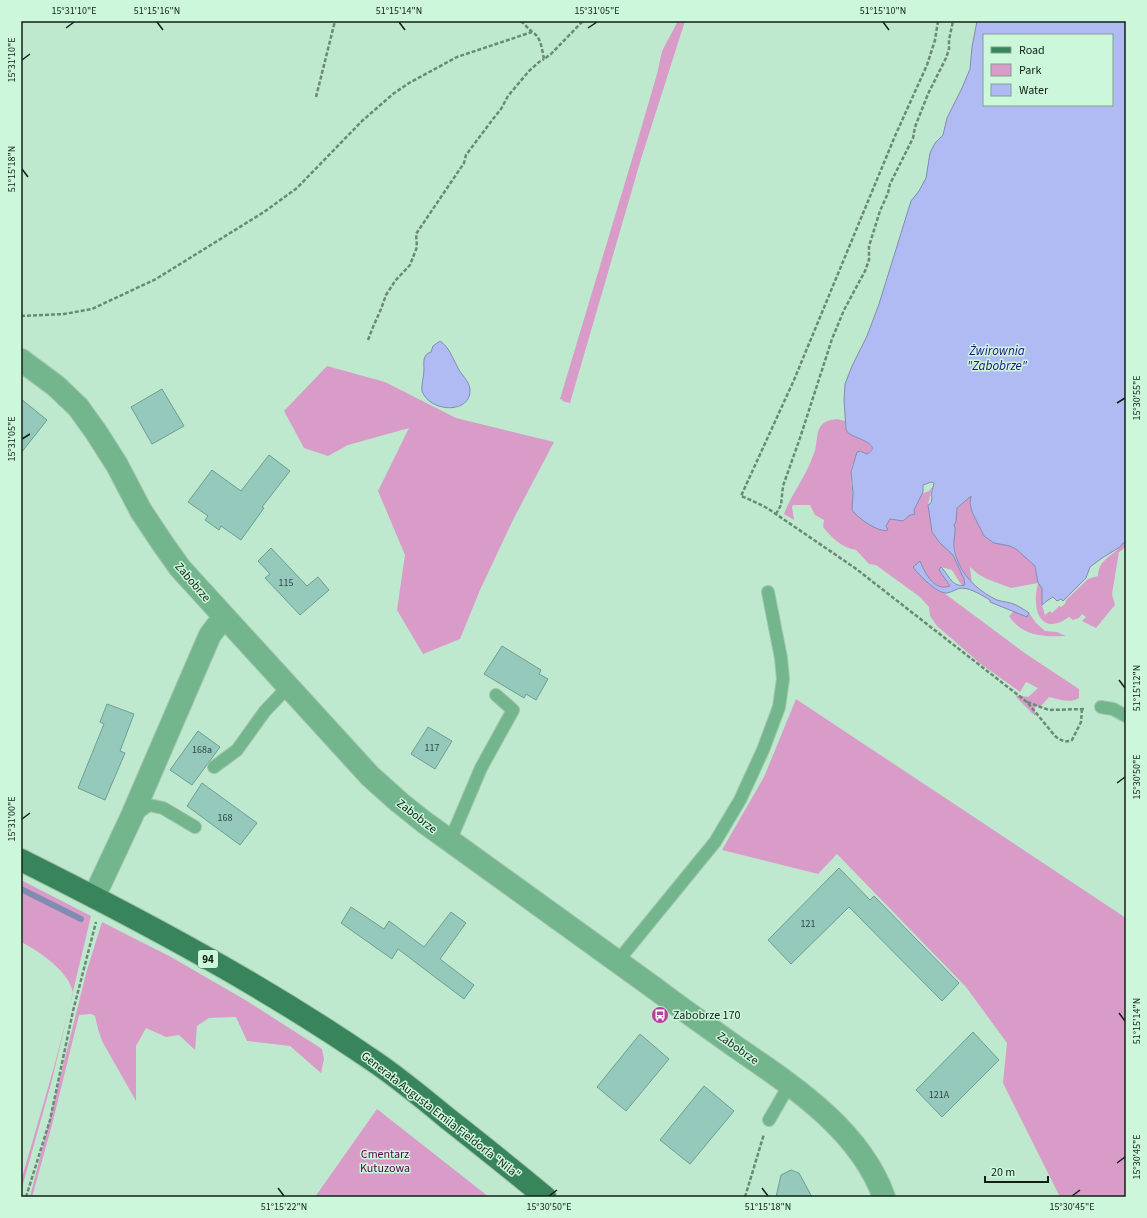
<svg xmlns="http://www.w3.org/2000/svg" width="1147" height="1218" font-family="'Source Sans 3',sans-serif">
<rect width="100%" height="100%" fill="#bfe9ce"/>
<!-- green -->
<path fill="#d99cc9" d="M678 21H685L641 159 570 403 562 401 563 400 560 399 636 146 657 74 662 51Z
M327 366 385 382 456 418 554 442 513 520 480 590 460 639 423 654 397 610 405 555 378 491 409 428 348 445 328 456 304 448 284 411Z
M837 419 845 421C845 424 845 428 847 430 852 437 884 445 867 454L860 451C857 457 851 465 851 472 850 485 855 496 852 508L887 529 886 526 890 519 904 520 910 515 914 514V510L921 494 929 491 932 487 928 505 932 532 939 542 953 555 964 579 965 585 963 586 960 583 952 570 941 567 939 570 950 586C934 592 925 573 920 561L913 567 930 584 944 593 1026 654 1079 689V698C1069 704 1059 699 1049 697L1042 705 1035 707V716L1016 697 1018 695 1028 697 1038 688 1026 682 1020 692 981 664 937 626 930 616 929 607 920 597 876 565 869 564 856 550C842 548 831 537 823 527L824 520 815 515 810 505H793L792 507 794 520 784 514C792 493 807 475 814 453 817 446 816 436 819 429 823 421 829 420 837 419Z
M971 496 970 503 972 512 984 536 994 543 1010 546 1016 549 1035 566 1038 583 1042 588V605L1045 615 1050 611 1052 613 1059 606 1061 607 1065 604 1066 600 1088 579 1098 576C1099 557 1114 557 1123 543H1126V547L1119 552 1112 594 1115 605 1096 628 1082 621 1086 617 1082 614 1079 618 1073 620 1069 617C1052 630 1037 625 1036 602 1035 596 1037 589 1038 583L1011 588 987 579 978 574 970 567 972 583C950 558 952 537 957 508Z
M1014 611 1027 616 1029 613 1036 623 1045 631 1057 632 1066 636C1044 637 1023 637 1009 616Z
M796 699 1126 918V1197H1060L1003 1083 1007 1043 966 987 837 854 818 874 722 850 764 777Z
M21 880 91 916 51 1084 21 1191V1181L54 1067 73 993C70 972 39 951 21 942Z
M102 922 171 957 247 1001 322 1049 324 1059 321 1073 290 1046 247 1041 236 1017 209 1018 197 1026 195 1050 179 1035 166 1037 146 1028 136 1046V1101L102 1041 98 1029 95 1016 91 1014 79 1015 52 1125 32 1197H30L87 970Z
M377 1109 489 1197H315Z"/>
<!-- water -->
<path fill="#b0baf3" stroke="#808cb1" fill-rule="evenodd" d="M977 21H1126V543H1123L1120 547 1102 558 1090 567 1086 578 1063 601 1061 599 1057 601 1053 597 1048 600 1042 605V588L1038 583 1035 566 1016 549 1010 546 994 543 984 536 972 512 970 503 971 496 957 508 956 522 954 525C957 531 953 539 954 546 954 552 957 559 959 564 966 580 982 593 997 600 1003 602 1010 602 1016 605 1020 607 1025 610 1029 613L1027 617 990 602V600C981 595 973 589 962 588 957 588 953 592 947 593 937 594 918 574 913 567L920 561C925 573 934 592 950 586L939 570 941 567C949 575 952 588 965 585L964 579 953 555 939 542 932 532 928 505 931 503 932 497 931 495 934 483 931 482 923 485V492L914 510 915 514 910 515 903 521 890 519 886 526 888 530C878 533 858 518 852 510L853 493 851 472 857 452 860 451 867 454C884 445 855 438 850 434 847 432 847 432 846 429L844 400 845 384 852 366 867 336 879 304 911 201 919 191 926 178 930 153 935 143 943 135 947 118 962 88 970 69 972 47ZM984 35H1112V105H984Z
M440 341C449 347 452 357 457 366 460 374 470 381 470 390 471 414 430 413 422 391 421 385 424 376 424 370 424 362 422 355 431 352L433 346Z"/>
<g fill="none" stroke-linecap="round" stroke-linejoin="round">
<!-- stream -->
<path stroke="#808cb1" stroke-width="6" d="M21 889 81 919"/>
</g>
<!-- building -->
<path fill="#95c9bc" stroke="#6c9f92" d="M162 389 184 426 152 444 131 407Z
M21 399 47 420 21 453Z
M269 455 290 471 262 507 264 508 241 540 221 526 219 530 205 520 208 516 188 502 212 470 241 491Z
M271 548 307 586 318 577 329 590 300 615 265 578 270 574 258 561Z
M502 646 541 670 539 674 548 679 536 700 526 694 524 698 484 674Z
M107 704 134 714 120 751 125 753 105 800 78 788 104 724 100 722Z
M428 727 452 741 435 769 411 754Z
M198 731 220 747 192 785 170 770Z
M202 783 257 823 240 845 187 806Z
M839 868 870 900 874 896 959 983 942 1001 849 907 791 964 768 940Z
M351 907 384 929 389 921 424 947 451 912 466 923 440 959 474 985 464 999 398 949 392 959 341 923Z
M973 1032 999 1060 942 1117 916 1090Z
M640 1034 669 1059 626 1111 597 1087Z
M704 1086 734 1111 690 1164 660 1140Z
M791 1170 799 1173 812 1197H776L781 1175Z"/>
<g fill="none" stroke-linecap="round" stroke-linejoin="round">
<!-- lane casing -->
<g stroke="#a0c5ad" stroke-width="14">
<path id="lane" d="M1101 707 1113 709 1126 716
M214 767 237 750 265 711 288 687
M135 815 149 805 163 808 195 827
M450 841 481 768 513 710 496 695
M617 962 715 842 740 800 763 750 779 707 783 679 781 658 768 592
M769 1120 784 1094 791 1084"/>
</g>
<!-- street casing -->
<g stroke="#a0c5ad" stroke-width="24">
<path id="street" d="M21 360 56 386 78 407 96 432 117 465 141 511 163 544 180 568 370 776 399 802 424 822C502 878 580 934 657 990 682 1009 708 1027 733 1045 791 1085 859 1128 884 1197
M94 897 131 818 210 635 224 617"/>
</g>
<!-- primary casing -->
<g stroke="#a0c5ad" stroke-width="24">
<path id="primary" d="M21 860C143 921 263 985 375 1062 400 1079 424 1099 447 1118 480 1144 513 1170 545 1197"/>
</g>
<!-- path -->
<path stroke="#6b8976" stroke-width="2.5" stroke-dasharray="4 2" stroke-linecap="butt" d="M521 21 532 32
M938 21 935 40 927 65 895 136 794 380 741 496 753 501 767 508 855 568 1027 702
M316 97 335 21
M21 316 64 314 92 309 156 279 264 212 297 188 362 121 393 94 409 83 457 57 532 32C541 36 542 50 544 59L551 54 583 21
M368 340 373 327 381 309 386 295 395 281 410 265 417 247 416 234 464 163 466 155 493 119 501 109 508 96 529 71 539 62 544 59
M776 514 781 505 783 486 800 438 832 339 844 310 865 271 869 260V246L880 211 888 193 890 184 913 138 915 127 928 94 946 58 949 49V40L953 21
M1082 709 1081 722 1072 740C1065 743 1060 740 1055 736L1027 702 1049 710 1085 709
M26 1197 50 1120 73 1011 96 922
M745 1197 764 1134"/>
<!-- lane -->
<use href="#lane" stroke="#73b58d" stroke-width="12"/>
<!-- street -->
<use href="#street" stroke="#73b58d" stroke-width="22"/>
<!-- primary -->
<use href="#primary" stroke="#39855b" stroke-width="22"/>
</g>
<!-- ticks -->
<path fill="none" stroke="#102017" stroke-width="1.5" d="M157 22 163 30M399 22 405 30M883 22 889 30M66 28 74 22M588 28 597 22M22 60 30 54M22 169 28 177M1117 403 1125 398M22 439 30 434M1119 680 1125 688M1117 783 1125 777M22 819 30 813M1119 1013 1125 1021M1117 1163 1125 1157M278 1188 284 1196M762 1188 768 1196M549 1196 557 1190M1072 1196 1080 1190"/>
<!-- icons -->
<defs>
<g id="bus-disc" transform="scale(0.9)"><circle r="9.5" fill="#b4429c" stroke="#ccf7db"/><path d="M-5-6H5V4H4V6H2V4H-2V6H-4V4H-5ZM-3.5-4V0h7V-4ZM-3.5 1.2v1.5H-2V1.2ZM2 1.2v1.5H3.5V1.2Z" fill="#fff"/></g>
</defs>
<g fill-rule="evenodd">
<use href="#bus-disc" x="660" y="1015"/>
</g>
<g text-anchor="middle" stroke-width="3" stroke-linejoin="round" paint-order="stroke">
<!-- number labels -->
<g font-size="10" fill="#314a40">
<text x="286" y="586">115</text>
<text x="432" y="751">117</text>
<text x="202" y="753">168a</text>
<text x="225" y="821">168</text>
<text x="808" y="927">121</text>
<text x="939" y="1098">121A</text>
</g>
<!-- shield labels -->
<rect fill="#ccf7db" stroke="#486052" stroke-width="1" x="198" y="950" width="20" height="18" rx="3"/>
<g font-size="11" font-weight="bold" fill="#102017">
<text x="208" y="963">94</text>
</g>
<!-- street labels -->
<g font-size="12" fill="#102017" stroke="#ccf7db">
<text transform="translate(193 582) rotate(49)" y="4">Zabobrze</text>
<text transform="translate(417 816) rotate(38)" y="4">Zabobrze</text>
<text transform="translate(738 1048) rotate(35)" y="4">Zabobrze</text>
<text transform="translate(441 1115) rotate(38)" y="4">Generała Augusta Emila Fieldorfa "Nila"</text>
</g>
<!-- poi labels -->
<g font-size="12" fill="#102017" stroke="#ccf7db" text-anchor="start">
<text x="673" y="1019">Zabobrze 170</text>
</g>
<!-- park labels -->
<g font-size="12" fill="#550148" stroke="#ccf7db">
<text x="385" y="1158">Cmentarz<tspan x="385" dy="14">Kutuzowa</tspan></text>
</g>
<!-- water labels -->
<g font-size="13" font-style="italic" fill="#231380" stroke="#ccf7db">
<text x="997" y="355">Żwirownia<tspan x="997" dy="15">"Zabobrze"</tspan></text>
</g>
</g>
<!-- border -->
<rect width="1147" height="1218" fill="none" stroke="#ccf7db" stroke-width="44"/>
<!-- legend -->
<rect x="983" y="34" width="130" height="72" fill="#ccf7db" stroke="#81a18d"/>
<rect x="991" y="47" width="20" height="6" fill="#39855b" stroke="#81a18d"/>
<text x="1019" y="54" font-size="12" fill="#102017">Road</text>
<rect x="991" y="64" width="20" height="12" fill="#d99cc9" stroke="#81a18d"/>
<text x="1019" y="74" font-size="12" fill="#102017">Park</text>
<rect x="991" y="84" width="20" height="12" fill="#b0baf3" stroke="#81a18d"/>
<text x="1019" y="94" font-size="12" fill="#102017">Water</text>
<!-- scale -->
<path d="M985 1176v6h63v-6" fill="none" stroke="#102017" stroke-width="2"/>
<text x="991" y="1176" font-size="12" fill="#102017" stroke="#ccf7db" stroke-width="3" paint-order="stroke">20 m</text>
<rect x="22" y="22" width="1103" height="1174" fill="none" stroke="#102017" stroke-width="1.5"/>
<g font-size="10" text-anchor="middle" fill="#102017">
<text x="74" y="14">15°31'10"E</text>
<text x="157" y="14">51°15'16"N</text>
<text x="399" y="14">51°15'14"N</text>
<text x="597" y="14">15°31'05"E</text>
<text x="883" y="14">51°15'10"N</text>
<text transform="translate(11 60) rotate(-90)" y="4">15°31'10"E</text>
<text transform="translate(11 169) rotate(-90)" y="4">51°15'18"N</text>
<text transform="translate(1136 398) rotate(-90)" y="4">15°30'55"E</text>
<text transform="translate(11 439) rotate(-90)" y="4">15°31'05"E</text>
<text transform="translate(1136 688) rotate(-90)" y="4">51°15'12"N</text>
<text transform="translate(1136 777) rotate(-90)" y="4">15°30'50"E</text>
<text transform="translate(11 819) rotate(-90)" y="4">15°31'00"E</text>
<text transform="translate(1136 1021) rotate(-90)" y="4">51°15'14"N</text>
<text transform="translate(1136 1157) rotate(-90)" y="4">15°30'45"E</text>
<text x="284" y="1210">51°15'22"N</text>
<text x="549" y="1210">15°30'50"E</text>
<text x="768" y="1210">51°15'18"N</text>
<text x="1072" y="1210">15°30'45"E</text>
</g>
</svg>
